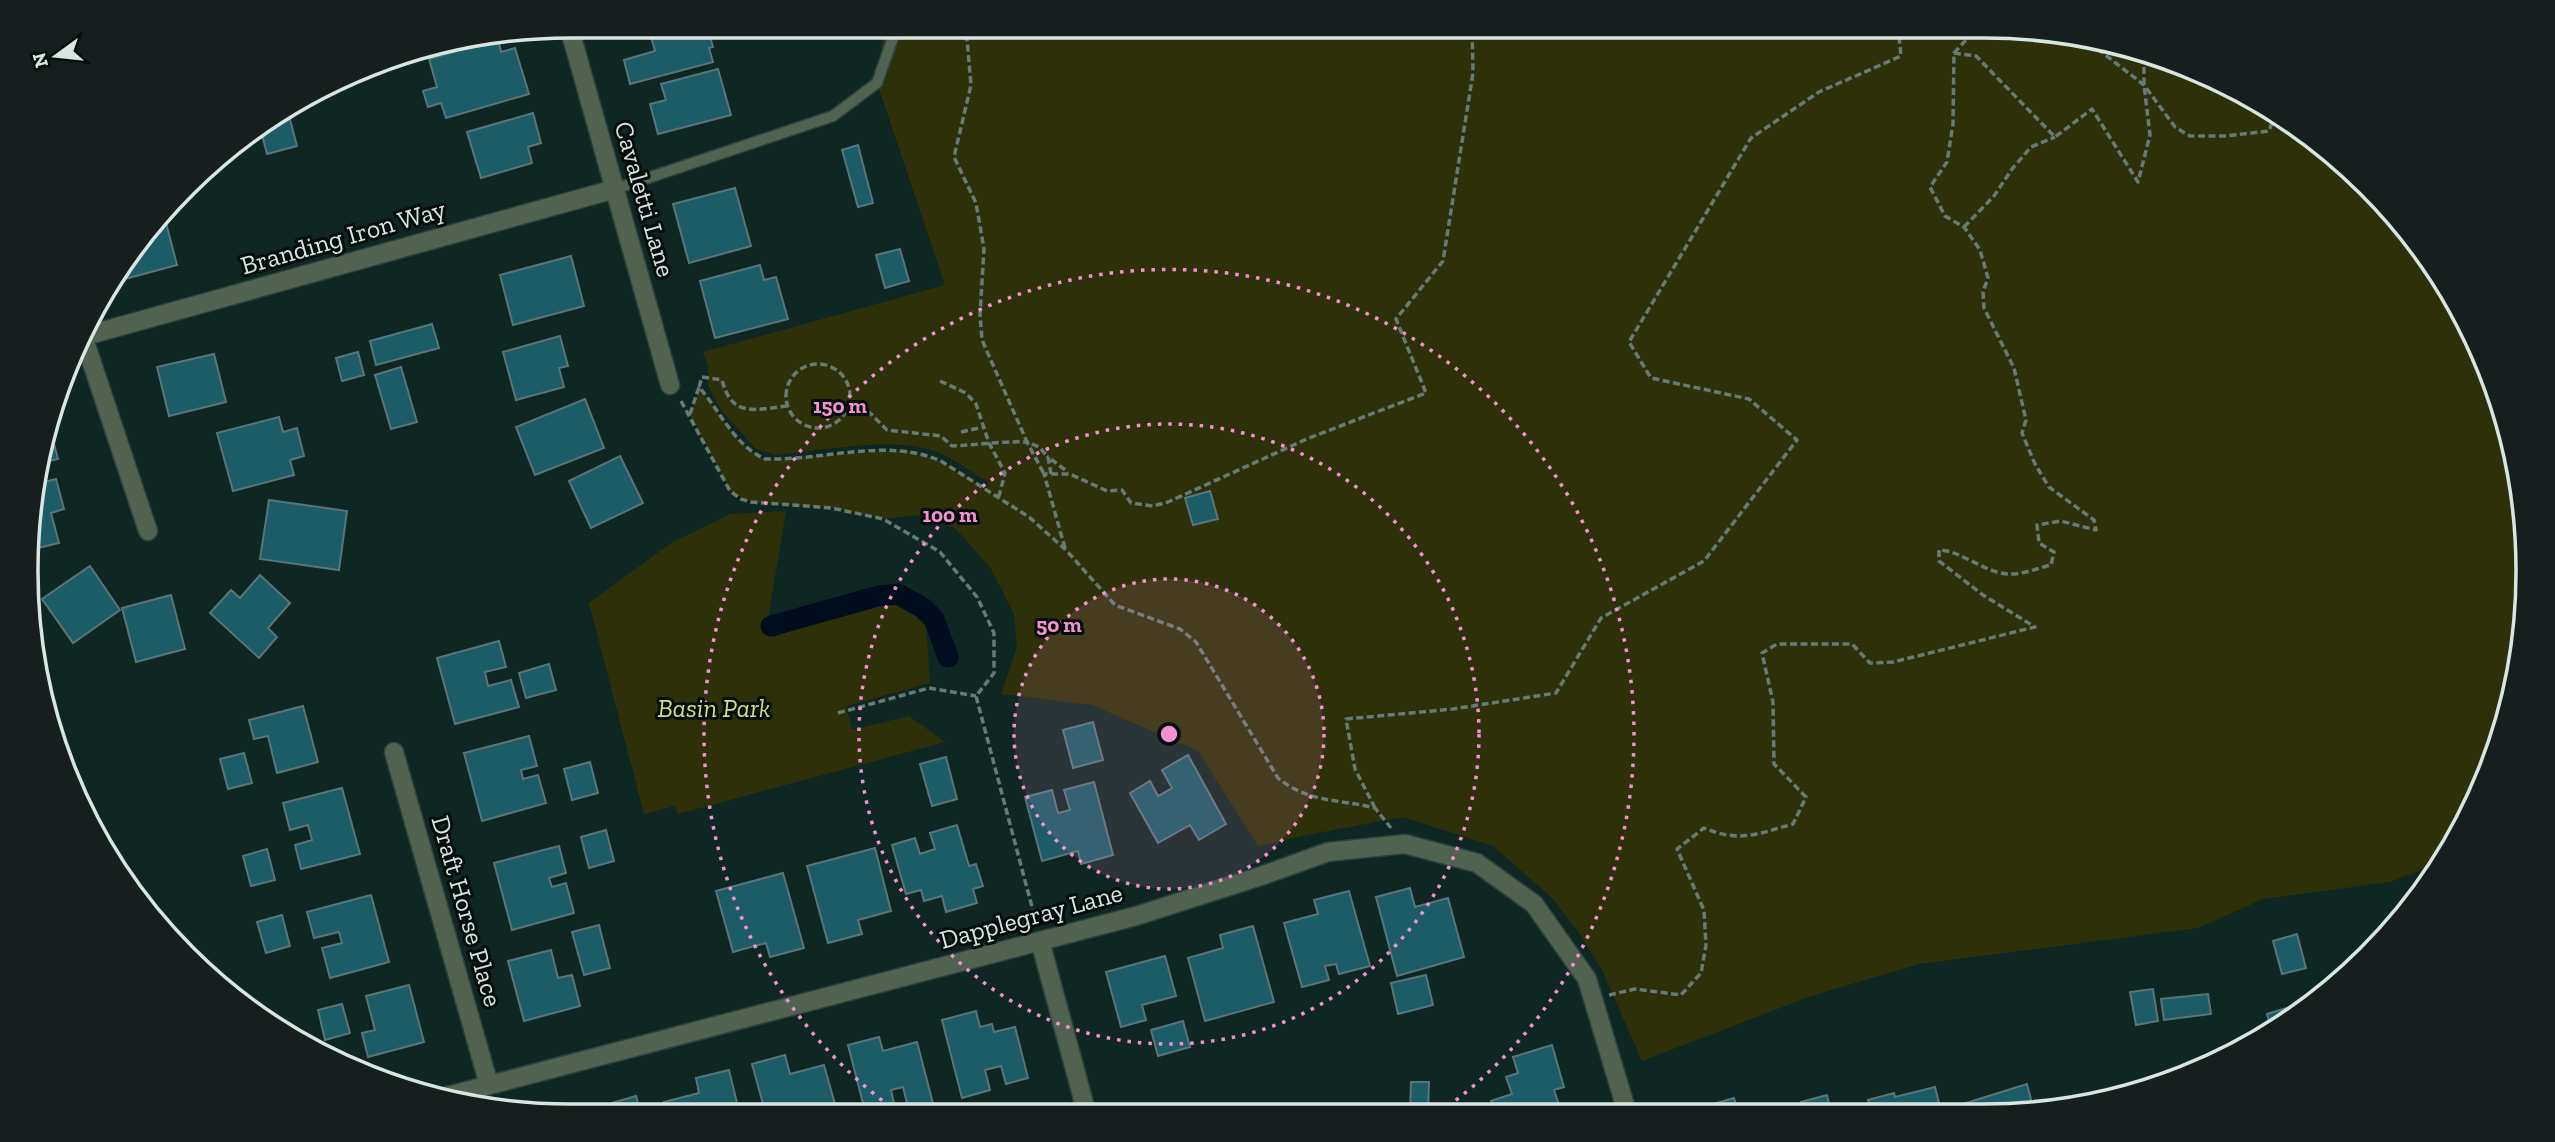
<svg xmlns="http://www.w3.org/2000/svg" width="2555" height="1142" font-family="'Zilla Slab',serif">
<rect width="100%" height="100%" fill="#0f2722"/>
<!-- green -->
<path fill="#2e3009" d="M884 26H1984L2090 37 2192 68 2286 118 2369 186 2437 268 2487 362 2518 464 2529 571 2518 677 2487 779 2439 863 2390 882 2263 899 2198 928 1919 964 1811 996 1642 1061 1602 970 1577 930 1551 897 1493 846 1403 817 1312 834 1258 846 1198 751 1092 705 1001 694 1017 647 1014 614 990 567 956 529 921 515 883 519 832 508 751 502 730 491 690 414 699 387C720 411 734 445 765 459L907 450 941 461 988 489V482C973 473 958 462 942 454 898 434 823 451 775 455L755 448 720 409 708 385V366L703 352 945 285 877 83Z
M786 511 766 630 775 637C796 629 878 601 896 605 907 607 920 618 926 627L930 683 846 706 852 730 909 716 945 742 678 814 675 806 644 814 589 603 671 543 730 514Z"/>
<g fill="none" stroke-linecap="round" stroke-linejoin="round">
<!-- canal -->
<path stroke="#000d1e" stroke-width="21" d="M771 626 878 596 898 594 923 608 934 619 948 657"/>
</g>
<!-- building -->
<path fill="#1b5c66" stroke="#5a747a" stroke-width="2" d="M648 26H707L713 47 709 48 713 62 630 84 624 60 655 51Z
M791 26H818L820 30 794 37Z
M498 39 501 52 515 48 529 94 446 118 441 103 428 107 423 91 437 87 429 59Z
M718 69 731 115 658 134 650 104 666 100 661 84Z
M287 108 297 146 267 154 260 127Z
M533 113 541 143 528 147 532 163 481 178 467 132Z
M858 145 873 203 858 207 842 150Z
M735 188 751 246 689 263 673 204Z
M165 219 177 265 125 279 123 270Z
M900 249 909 281 885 288 876 255Z
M571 256 584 306 513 325 500 275Z
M760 265 764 280 776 277 788 319 715 338 700 281Z
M432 324 439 348 376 365 370 341Z
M560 336 568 366 559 368 564 387 516 400 503 352Z
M358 352 364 375 342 381 336 358Z
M214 354 226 402 169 416 157 367Z
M401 367 417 422 391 429 375 375Z
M585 399 604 448 535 475 516 427Z
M279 417 283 432 297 428 304 456 290 460 294 475 233 491 217 433Z
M50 429 58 459 37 464Z
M620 456 643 503 591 528 569 481Z
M56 479 64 509 51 513 59 543 34 549 36 484Z
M1210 491 1218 519 1193 525 1185 498Z
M269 500 347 511 339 570 260 559Z
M90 566 120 610 73 643 42 599Z
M260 575 290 603 268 628 277 637 259 658 210 613 231 590 240 598Z
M171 595 185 649 136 662 122 608Z
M499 641 506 667 485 672 488 686 511 680 519 707 455 724 437 658Z
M549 664 556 690 526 698 519 673Z
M303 706 318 762 277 773 268 736 254 739 249 720Z
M1093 722 1103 760 1073 768 1063 730Z
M529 736 537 766 521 770 523 779 538 775 546 803 482 821 464 753Z
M244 753 252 783 228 789 220 759Z
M1188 755 1226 824 1199 840 1190 825 1158 843 1130 793 1150 781 1158 796 1172 788 1162 770Z
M946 757 957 799 932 806 920 764Z
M590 762 598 793 572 800 564 769Z
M1094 782 1113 855 1081 864 1078 851 1042 861 1025 797 1052 790 1058 813 1070 810 1064 790Z
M342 788 360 854 301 869 295 845 312 840 308 825 290 830 283 803Z
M957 825 969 866 976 864 983 886 973 889 977 903 946 912 942 896 924 901 921 890 906 894 892 845 915 838 920 854 935 849 930 833Z
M606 830 614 861 589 868 581 837Z
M559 846 566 873 549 878 552 887 566 883 574 913 512 930 494 863Z
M875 848 891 911 858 920 862 934 828 943 807 866Z
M267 849 275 880 251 886 243 856Z
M783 873 804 948 770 957 766 943 733 952 716 891Z
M1410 888 1415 907 1448 898 1464 957 1397 976 1376 897Z
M1349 891 1370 966 1339 974 1336 964 1325 966 1329 980 1302 987 1284 923 1318 914 1314 900Z
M371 895 389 962 330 978 322 948 342 943 339 932 314 938 307 912Z
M282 915 290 946 266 953 257 922Z
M599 925 610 968 584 975 572 932Z
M1253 926 1274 1002 1205 1021 1188 958 1223 948 1220 935Z
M2297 934 2306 968 2282 974 2273 941Z
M551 950 558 978 572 975 580 1006 524 1021 508 961Z
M1165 956 1176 996 1142 1005 1146 1020 1121 1027 1106 972Z
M1426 975 1433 1005 1398 1014 1391 983Z
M409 985 424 1042 368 1057 362 1033 375 1030 366 996Z
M2153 989 2158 1021 2136 1025 2130 992Z
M2208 994 2211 1014 2164 1020 2161 999Z
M342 1004 350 1033 325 1040 318 1010Z
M2296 1005 2299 1013 2271 1029 2267 1014Z
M976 1011 980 1027 992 1024 994 1032 1015 1027 1028 1078 1006 1084 1001 1066 985 1070 990 1090 962 1098 942 1020Z
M1183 1021 1190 1047 1158 1056 1151 1030Z
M879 1037 883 1051 917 1042 936 1115H910L903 1087 891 1090 896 1112 866 1115 848 1045Z
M1552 1045 1564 1087 1554 1090 1559 1105 1535 1113H1494L1491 1101 1512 1094 1506 1077 1518 1073 1513 1057Z
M785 1055 790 1074 824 1065 838 1115H766L752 1064Z
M729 1070 740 1115H668L664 1102 699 1093 696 1078Z
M1411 1082H1429L1428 1113H1410Z
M2027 1084 2034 1111H1965L1963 1104Z
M1935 1087 1941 1111 1871 1112 1868 1100 1894 1093 1895 1097Z
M1827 1095 1831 1112H1803L1801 1102Z
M636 1096 642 1116H608L605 1105Z
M1734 1098 1738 1112H1705L1703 1107Z"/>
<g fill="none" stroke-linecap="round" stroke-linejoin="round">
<!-- service casing -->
<g stroke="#2b423d" stroke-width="13">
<path id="service" d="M615 189 833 116 877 83 897 26"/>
</g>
<!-- minor casing -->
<g stroke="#2b423d" stroke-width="21">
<path id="minor" d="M569 27 670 385
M85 336 615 189
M84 339 148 531
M394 752 489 1085
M1040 941 1087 1114
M440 1098 1136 916 1261 876 1328 852 1405 844 1477 863 1534 904 1587 979"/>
</g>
<!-- tertiary casing -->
<g stroke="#2b423d" stroke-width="21">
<path id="tertiary" d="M1587 979 1627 1112"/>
</g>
<!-- path -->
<path stroke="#677a76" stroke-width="3.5" stroke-dasharray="7 3.5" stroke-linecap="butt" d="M959 26 967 39 971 85 954 157 976 203 984 249 980 314 982 340 1027 442 1039 447 1048 457
M2081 36 2144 85 2175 127 2190 136H2226L2269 131 2276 112
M1954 53 1979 26
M1964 227 1994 196 2012 169 2031 147 2055 137
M786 396a32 32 0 1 1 64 0a32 32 0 1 1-64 0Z
M940 381 966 393 976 404 989 443 1005 473 999 496
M699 387 702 377 722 380C732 419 756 409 788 406
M681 401 730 491 741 499 751 502 832 508 883 519 940 552 977 597 994 633V673L976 696 1036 922
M846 411 869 412 887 430 941 436 952 446C977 445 1001 441 1027 442L1044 474
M690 414 699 387C720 411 734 445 765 459 823 461 886 437 941 461L1029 517 1066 550 1115 605 1180 629 1196 642 1278 778C1308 803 1340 799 1375 808L1391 828
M961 432 984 427
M1051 474 1048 457 1068 472
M1065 548 1044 474H1070L1107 491 1122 490 1131 503 1153 506 1168 502 1309 438 1426 393 1396 319 1443 261 1473 73 1472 26
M838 713 929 688 976 696
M1375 808 1355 769 1346 719 1453 709 1556 693 1601 618 1704 561 1797 440 1749 399 1651 378 1629 342 1751 138 1819 92 1901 56 1898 26
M1609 995 1635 989 1681 995 1701 973 1706 945 1704 910 1677 849 1704 828C1740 843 1757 834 1793 824L1806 797 1774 764 1773 702 1762 653 1777 644H1852L1870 663 1893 662 2035 627 1983 595 1939 561V550C1960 550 1985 573 2008 574 2021 575 2038 568 2051 565L2054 552 2039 543 2037 525 2061 521 2096 530 2094 520 2049 487 2035 464 2022 433 2026 420 2014 368 1984 308 1983 292 1988 278 1980 250 1964 227 1945 216 1930 187 1947 162 1953 124 1954 53 1976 56 2055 137 2092 109 2138 182 2150 135 2144 85V53"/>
<!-- service -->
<use href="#service" stroke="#506350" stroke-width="10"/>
<!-- minor -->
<use href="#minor" stroke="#506350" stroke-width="18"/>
<!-- tertiary -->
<use href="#tertiary" stroke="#506350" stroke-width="18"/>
</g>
<!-- distance rings -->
<circle cx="1169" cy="734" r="155" fill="#f590d1" fill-opacity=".12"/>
<g fill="none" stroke="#f590d1" stroke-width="3.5" stroke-dasharray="3.5 7">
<circle cx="1169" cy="734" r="155"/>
<circle cx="1169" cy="734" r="310"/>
<path d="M899 1113A465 465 0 1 1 1439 1113"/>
</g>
<g text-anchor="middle" stroke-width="6" stroke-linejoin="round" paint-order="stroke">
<!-- street labels -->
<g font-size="26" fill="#d8e6e2" stroke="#050e0c">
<text transform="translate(645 199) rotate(74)" y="9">Cavaletti Lane</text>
<text transform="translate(343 237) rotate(-16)" y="9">Branding Iron Way</text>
<text transform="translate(467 911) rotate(74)" y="9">Draft Horse Place</text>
<text transform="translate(1031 916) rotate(-15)" y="9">Dapplegray Lane</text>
</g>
<!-- park labels -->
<g font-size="26" font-style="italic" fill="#d5dc84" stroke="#050e0c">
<text x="714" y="717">Basin Park</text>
</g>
</g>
<!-- crop -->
<path d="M0 0H2555V1142H0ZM570 38H1984A532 532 0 0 1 2516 570V572A532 532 0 0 1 1984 1104H570A532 532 0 0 1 38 572V570A532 532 0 0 1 570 38Z" fill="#161f1d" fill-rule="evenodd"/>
<path fill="none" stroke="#d8e6e2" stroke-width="3.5" d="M570 38H1984A532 532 0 0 1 2516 570V572A532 532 0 0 1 1984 1104H570A532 532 0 0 1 38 572V570A532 532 0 0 1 570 38Z"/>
<circle cx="1169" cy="734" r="10" fill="#f590d1" stroke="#050e0c" stroke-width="3.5"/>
<g font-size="21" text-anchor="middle" font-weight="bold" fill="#f590d1" stroke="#050e0c" stroke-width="6" stroke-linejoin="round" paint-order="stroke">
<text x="840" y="413">150 m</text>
<text x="950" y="522">100 m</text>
<text x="1059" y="632">50 m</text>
</g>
<!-- north arrow -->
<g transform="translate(56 56) rotate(255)" stroke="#050e0c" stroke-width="5" paint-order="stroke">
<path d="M0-5L12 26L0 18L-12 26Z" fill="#d8e6e2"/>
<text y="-10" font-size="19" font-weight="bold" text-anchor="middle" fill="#d8e6e2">N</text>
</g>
</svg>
